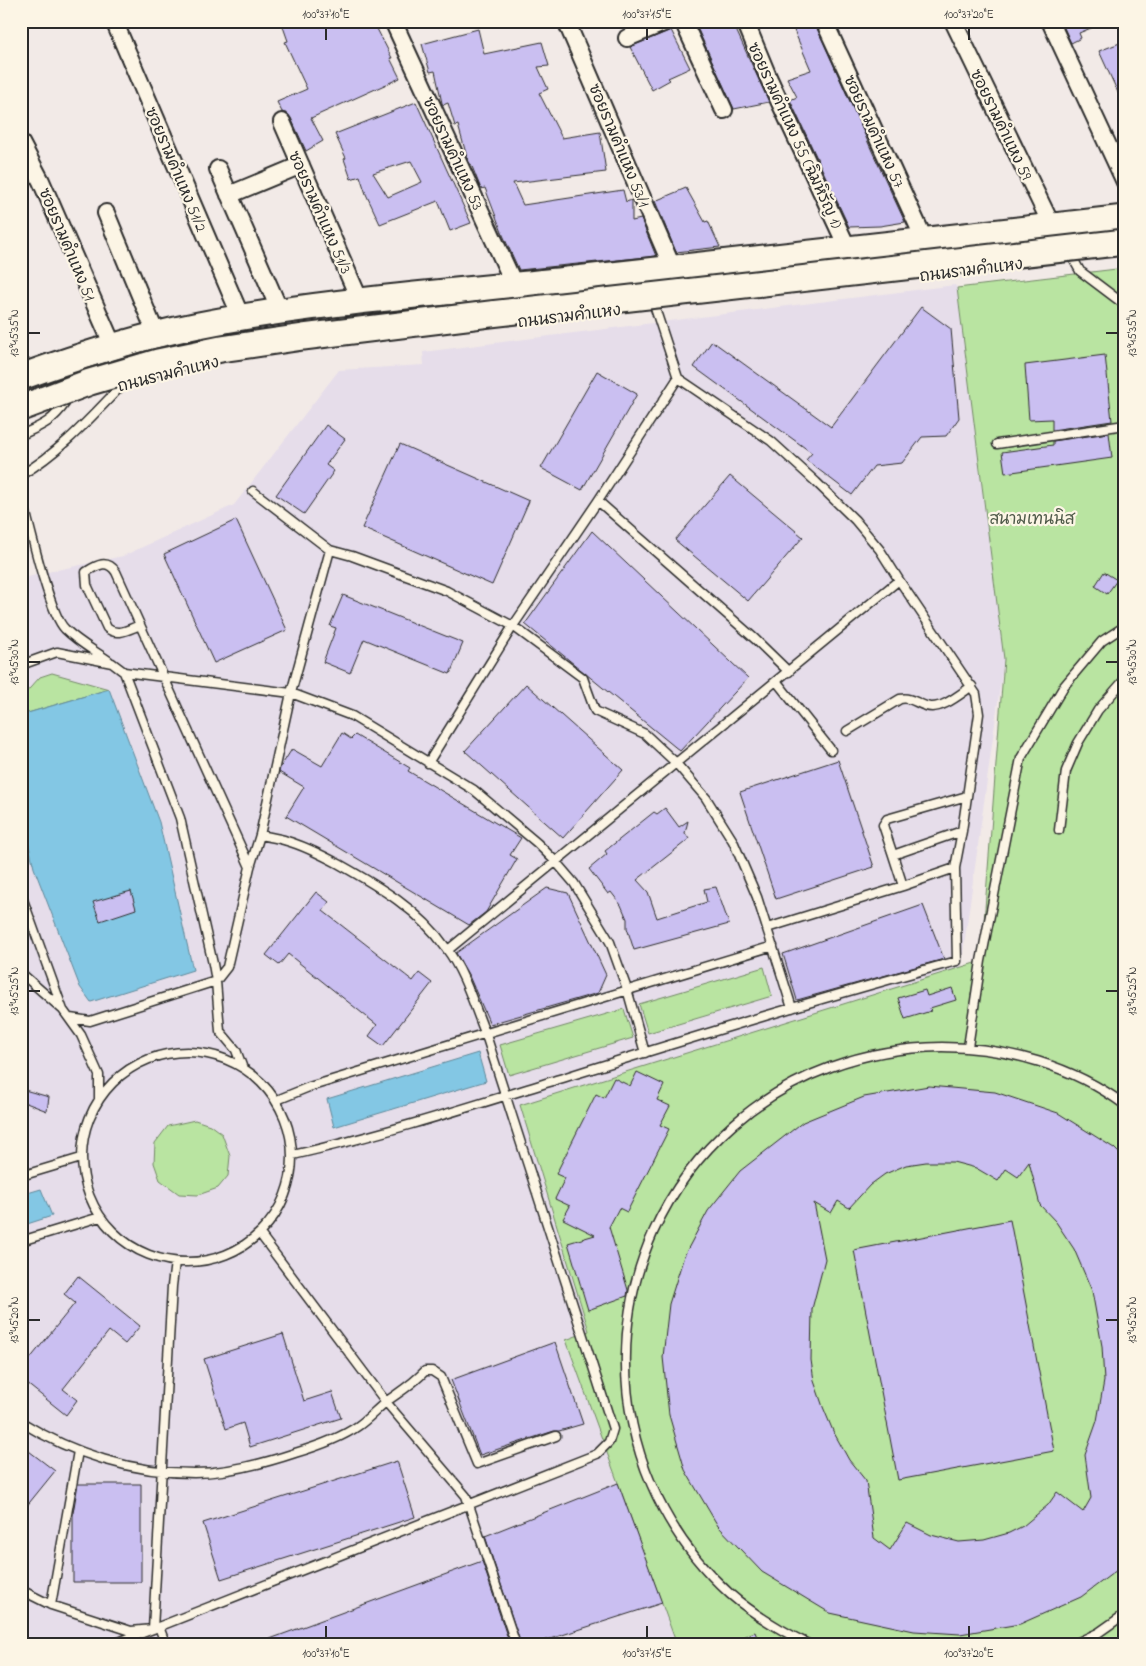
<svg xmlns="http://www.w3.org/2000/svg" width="1146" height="1666" font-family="'Indie Flower','Playpen Sans Thai',sans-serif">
<rect width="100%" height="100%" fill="#f2eae7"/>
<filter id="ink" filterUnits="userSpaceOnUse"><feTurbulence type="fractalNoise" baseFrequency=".02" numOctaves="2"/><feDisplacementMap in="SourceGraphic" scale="10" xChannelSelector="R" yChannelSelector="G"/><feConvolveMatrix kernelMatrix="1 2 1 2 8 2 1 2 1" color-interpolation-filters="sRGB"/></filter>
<g filter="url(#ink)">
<!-- built -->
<path fill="#e6ddea" d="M955 285 957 288 1004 659 960 974 520 1105 589 1332 567 1340 677 1645H21V579L43 573 123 556 234 505 339 370 424 365 423 352Z"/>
<!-- green -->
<path fill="#b9e4a1" stroke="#728866" d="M1125 268V1645H677L566 1340 589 1331 520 1105 981 961 1004 659 957 288Z
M52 673 109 689 21 715V698L40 677Z
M764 967 772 996 648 1033 639 1004Z
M624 1009 633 1038 509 1075 500 1045Z
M195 1120 210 1125 222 1134 230 1156 228 1176 218 1188 198 1195 179 1194 160 1180 154 1163 155 1143 168 1126Z"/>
<!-- water -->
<path fill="#83c7e4" stroke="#60899a" d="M109 689 159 822 193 970 91 1002 80 987 34 868 21 811V715Z
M478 1053 486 1081 334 1127 327 1099Z
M41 1189 52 1216 21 1226V1195Z"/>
<!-- building -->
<path fill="#cabff1" stroke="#2b2b2b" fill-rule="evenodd" d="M281 21H373L392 58H390L400 78 311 118 323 141 306 151 291 118 288 114 282 112 277 102 307 89 285 42 288 41Z
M694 21H732L769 102 734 109Z
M790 21H814L872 151 905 222 880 226 849 227 790 100 797 97 787 78 811 70Z
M1061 21H1108L1079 33 1081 38 1071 43Z
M478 29 484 54 542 42 549 66 538 67 548 89 539 93 562 138 600 132 606 172 513 183 523 205 623 190 626 202 632 200V221L641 219 656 256 519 270 503 235 485 188 481 189 471 164H470L467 157 458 125 455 126 448 103 443 105 442 103 435 71 430 72 422 44Z
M671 30 690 68 668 78 670 80 652 90 630 47Z
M1125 41V108L1099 51Z
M416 102 471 223 450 231 438 201 380 224 366 194 360 176 351 179 344 159 346 158 335 134ZM411 161 422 182 388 197 373 173Z
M686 188 705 222 708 221 720 247 676 252 655 201Z
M921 307 951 329 959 418 946 436 922 437 902 463 874 466 852 495 806 460 812 453 694 367 712 341 831 427Z
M1105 355 1112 421 1052 430V419L1029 420 1025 365Z
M597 371 637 394 582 490 541 468Z
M326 425 345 439 326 465 334 471 304 514 276 495Z
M1109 433 1112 458 1005 473 1002 452 1053 445V441Z
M400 444 529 501 492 585 362 528Z
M730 476 803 537 748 601 675 540Z
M236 520 287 630 214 663 164 554Z
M592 531 748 678 680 751 525 624Z
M1104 572 1117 580 1107 594 1095 586Z
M343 595 463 643 450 674 364 639 350 673 323 662 336 628 330 626Z
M526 684 623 770 563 838 465 751Z
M342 733 351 739 355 735 410 768 408 771 521 838 510 855 517 859 486 912 469 925 286 816 304 787 279 772 280 768 292 749 322 766Z
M838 760 874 867 776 899 740 792Z
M665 808 679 827 688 821 685 833 689 839 637 880 648 892 657 918 707 902 704 889 716 887 729 924 634 950 627 928V919L621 905 611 892 608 894 589 869 607 854 605 851 654 812 657 814Z
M547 888 568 893 606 975 598 993 490 1024 469 976 456 953Z
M131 891 136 909 100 921 93 902Z
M316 892 329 902 323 911 413 981 419 973 432 983 383 1046 369 1036 377 1025 288 954 279 965 266 955Z
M923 905 944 959 797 1000 783 954Z
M952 988 956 1000 930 1008 931 1011 905 1019 898 998 925 990 927 996Z
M637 1072 664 1085 657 1100 670 1106 660 1125 669 1129 627 1212 619 1208 609 1227 628 1290 627 1296 588 1310 568 1243 595 1235 563 1219 570 1206 555 1199 565 1178 556 1174 596 1094 604 1098 614 1078 630 1086Z
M929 1086 995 1092 1058 1113 1114 1148 1125 1159V1564L1081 1597 1020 1624 960 1634 914 1631 830 1613 762 1572 718 1526 685 1470 669 1415 663 1357 669 1304 684 1256 708 1211 740 1171 803 1122 864 1097ZM926 1162H953L976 1168 998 1181 1006 1169 1018 1177 1029 1162 1040 1205 1056 1222 1074 1249 1092 1291 1102 1346 1104 1381 1097 1421 1085 1455 1091 1498 1083 1512 1057 1492 1048 1505 1035 1516 1023 1526 1009 1533 984 1540 959 1542 931 1535 907 1523 890 1550 874 1538 866 1481 849 1460 833 1431 823 1407 814 1381 811 1360 812 1309 825 1259 814 1203 831 1213 838 1201 849 1208 870 1185 885 1174 906 1165Z
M21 1089 49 1097 47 1111 21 1101Z
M1010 1220 1054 1451 898 1480 854 1250Z
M78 1276 140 1326 125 1344 109 1331 63 1389 77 1400 66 1415 21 1379V1354L29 1360 75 1303 64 1294Z
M283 1334 304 1401 332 1392 341 1418 250 1447 243 1423 226 1429 204 1359Z
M555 1342 583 1424 559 1431H554L480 1455 451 1380Z
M21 1445 55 1471 21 1513Z
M397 1461 415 1517 221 1579 203 1523Z
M618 1483 662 1603 531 1645H521L485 1536Z
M78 1484H141V1582H73V1513Z
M482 1561 510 1645H260L259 1643Z
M755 1632 760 1645H725L724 1644Z"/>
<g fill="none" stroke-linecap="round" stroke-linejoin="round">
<!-- service casing -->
<g stroke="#2b2b2b" stroke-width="11">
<path id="service" d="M1072 257 1080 271 1125 305
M654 305 678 378
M21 435C43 425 52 422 66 402
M997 444 1125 425
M21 475C62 451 93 415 125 382
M253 491 330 550
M21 493C28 520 49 614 65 629 78 642 95 651 109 661
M598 501 755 639 789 672
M140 625C129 629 117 637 107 628L87 585 86 572C97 565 107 559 116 572L250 867
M21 665 57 652 112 663 124 672 180 818 213 964 216 981 220 1031 236 1050 242 1066
M124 672 291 693 352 716 474 790 537 843 556 862 574 883 610 942 627 989 645 1053
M777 682 831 750
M847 731 900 699C911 697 916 703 926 706 941 711 960 694 972 686
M1059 830 1066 771 1078 743 1098 710 1125 679
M962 831 893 855 883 825 887 819 967 796
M893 855 903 886
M21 894 63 1010 81 1035 99 1075V1099
M767 928 903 886 955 868
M448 950 899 580
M21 973 62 1009
M70 1018 90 1021 216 981 227 967 250 867 260 835 291 693 330 550 352 556 447 591 513 626 583 678 595 711 645 734 675 762 706 798 733 841 757 897 792 1008
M968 1047 981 961 1021 758 1064 686 1102 641 1125 626
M82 1157a105 105 0 1 1 210 0a105 105 0 1 1-210 0Z
M277 1100 309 1087 773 946
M293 1155C386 1134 478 1104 569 1076 698 1036 827 996 957 961L955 868 962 831 979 714 976 694 899 580 880 550 855 520 816 482 771 441 678 378 598 501 513 626 428 763
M21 1176 81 1158
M260 1234 386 1402 466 1496 516 1645
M21 1241 100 1217
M21 1422C73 1454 133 1473 194 1473 226 1473 265 1463 295 1453 315 1447 341 1438 358 1426 368 1419 377 1409 387 1401 401 1391 413 1384 425 1371H432L441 1377 477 1464 556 1436
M21 1590 51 1605 131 1631 153 1629 597 1454 609 1442 613 1429 486 1035C474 1006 465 973 446 948 420 910 378 886 339 864 322 855 305 846 287 841 278 838 269 837 260 835
M51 1605 78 1451
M159 1627 166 1645
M111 1645 153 1629 172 1286 175 1262
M810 1645C782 1631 754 1615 730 1594 590 1467 591 1248 734 1124 793 1073 865 1048 942 1047 1006 1047 1073 1066 1125 1105
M1072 1645 1098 1633 1125 1614"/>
</g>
<!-- minor casing -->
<g stroke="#2b2b2b" stroke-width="20">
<path id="minor" d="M114 21 241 317
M393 21 515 286
M566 21 673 269
M683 21 724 110
M745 21 769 79 848 249
M824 21 925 241
M953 21 1052 226
M1050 21 1125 182
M627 38 668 21
M282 122 360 301
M21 143 41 181 113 346
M218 169 280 311
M229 195 301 165
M106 213 156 334"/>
</g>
<!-- primary casing -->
<g stroke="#2b2b2b" stroke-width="29">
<path id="primary" d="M21 377C79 356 138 337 199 325 320 301 444 293 567 280 753 260 939 239 1125 218"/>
</g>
<!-- service -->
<use href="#service" stroke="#fcf5e5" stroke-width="8"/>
<!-- minor -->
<use href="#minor" stroke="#fcf5e5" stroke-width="16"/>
<!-- primary -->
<use href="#primary" stroke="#fcf5e5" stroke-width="25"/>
<!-- primary-bridge casing -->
<g stroke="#2b2b2b" stroke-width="29" stroke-linecap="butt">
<path id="primary-bridge" d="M21 408 90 382 158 362 221 349 303 337 490 314 1125 242"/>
</g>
<!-- primary-bridge -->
<use href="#primary-bridge" stroke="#fcf5e5" stroke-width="25"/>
</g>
</g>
<!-- ticks -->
<path fill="none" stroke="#2b2b2b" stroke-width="2" d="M326 28V40M647 28V40M969 28V40M28 333H40M1106 333H1118M28 662H40M1106 662H1118M28 991H40M1106 991H1118M28 1320H40M1106 1320H1118M326 1626V1638M647 1626V1638M969 1626V1638"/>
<g text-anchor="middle" stroke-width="4.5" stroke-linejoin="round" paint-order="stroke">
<!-- street labels -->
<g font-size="16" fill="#2b2b2b" stroke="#fcf5e5">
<text transform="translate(1002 124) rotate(64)" y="6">ซอยรามคำแหง 59</text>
<text transform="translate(875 131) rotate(65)" y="6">ซอยรามคำแหง 57</text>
<text transform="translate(796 135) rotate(65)" y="6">ซอยรามคำแหง 55 (ฉิมหิรัญ 1)</text>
<text transform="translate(620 145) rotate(67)" y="6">ซอยรามคำแหง 53/1</text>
<text transform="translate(454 153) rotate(65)" y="6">ซอยรามคำแหง 53</text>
<text transform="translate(177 169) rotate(67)" y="6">ซอยรามคำแหง 51/2</text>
<text transform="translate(321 212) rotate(66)" y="6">ซอยรามคำแหง 51/3</text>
<text transform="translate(68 244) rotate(67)" y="6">ซอยรามคำแหง 51</text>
<text transform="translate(971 269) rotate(-7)" y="6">ถนนรามคำแหง</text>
<text transform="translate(569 315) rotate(-7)" y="6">ถนนรามคำแหง</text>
<text transform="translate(168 373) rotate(-14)" y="6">ถนนรามคำแหง</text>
</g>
<!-- park labels -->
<g font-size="16" fill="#4e5948" stroke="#fcf5e5">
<text x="1032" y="524">สนามเทนนิส</text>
</g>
</g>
<!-- margin -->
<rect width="1146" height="1666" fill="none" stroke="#fcf5e5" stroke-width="55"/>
<rect x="28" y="28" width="1090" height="1610" fill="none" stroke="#2b2b2b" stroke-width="2"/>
<g font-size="12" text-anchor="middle" fill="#2b2b2b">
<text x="326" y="18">100°37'10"E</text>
<text x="647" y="18">100°37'15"E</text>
<text x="969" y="18">100°37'20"E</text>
<text transform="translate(14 333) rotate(-90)" y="4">13°45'35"N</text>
<text transform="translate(1132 333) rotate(-90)" y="4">13°45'35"N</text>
<text transform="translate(14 662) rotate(-90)" y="4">13°45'30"N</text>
<text transform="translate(1132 662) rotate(-90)" y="4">13°45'30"N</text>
<text transform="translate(14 991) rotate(-90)" y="4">13°45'25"N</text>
<text transform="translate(1132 991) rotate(-90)" y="4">13°45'25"N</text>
<text transform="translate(14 1320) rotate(-90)" y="4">13°45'20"N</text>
<text transform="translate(1132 1320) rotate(-90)" y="4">13°45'20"N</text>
<text x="326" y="1657">100°37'10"E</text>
<text x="647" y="1657">100°37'15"E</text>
<text x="969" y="1657">100°37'20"E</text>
</g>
</svg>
